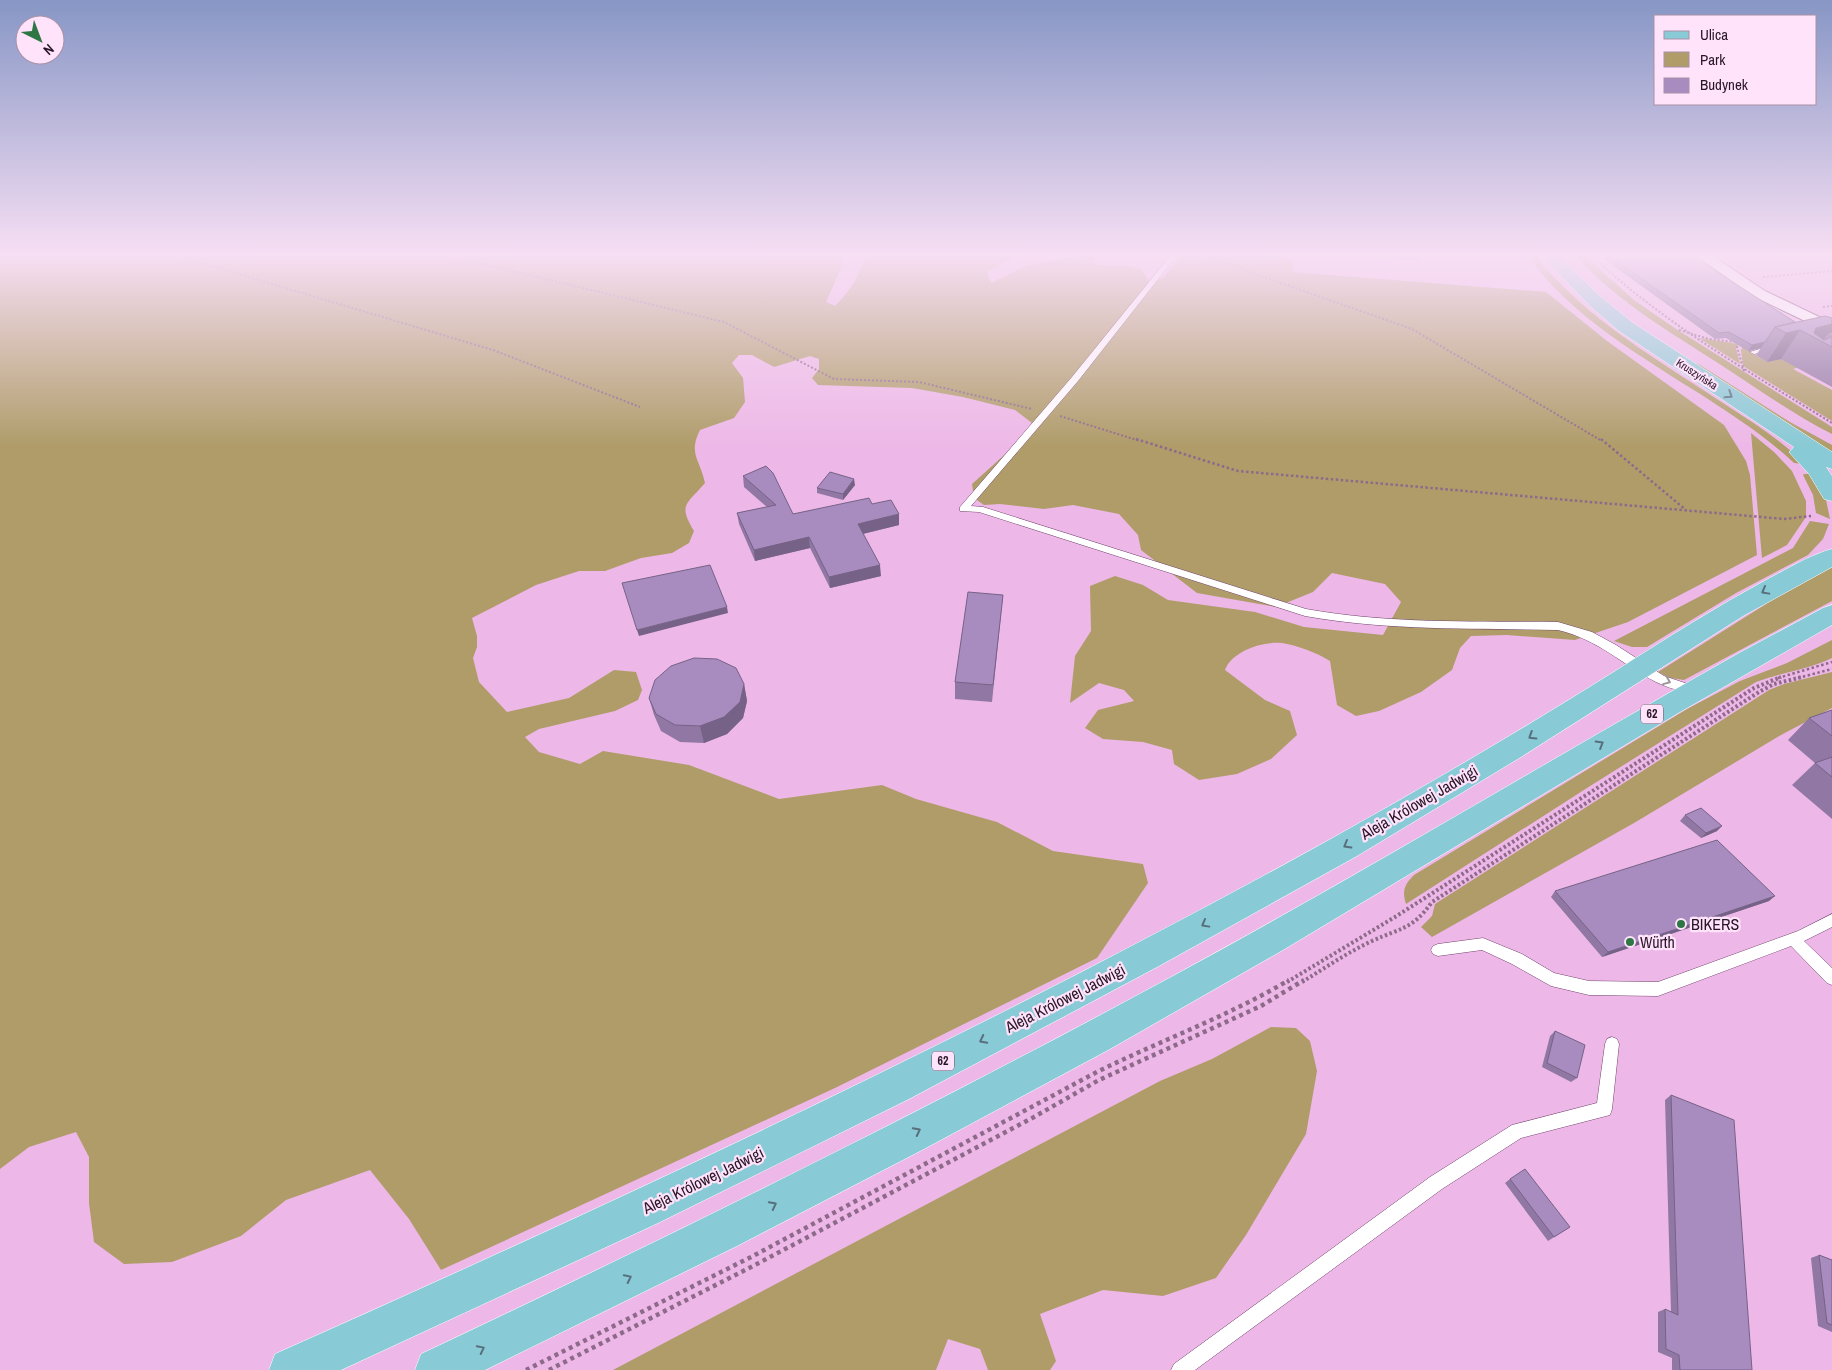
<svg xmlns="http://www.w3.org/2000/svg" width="1832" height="1370" font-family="'Archivo Narrow',sans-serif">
<rect width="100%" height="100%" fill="#edb8e7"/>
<!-- green -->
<path fill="#af9c69" d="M0 255H843L841 268 826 302 835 306C849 292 861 275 865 255H1016L987 272 991 283 1026 266 1078 255H1103L1092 261 1097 265 1129 266 1141 269 1151 284 1164 277 1181 255H1284L1293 262V272L1546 292 1607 341 1724 425 1746 461 1750 475 1757 555 1628 622 1575 640 1507 635 1471 636 1460 648 1452 670 1421 692 1379 711 1356 716 1337 705 1330 661C1315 652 1299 646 1282 643 1263 641 1232 651 1225 670L1265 700 1290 711 1297 735 1271 759 1237 774 1199 780 1174 764 1172 750 1143 742 1103 739 1085 728 1098 710 1134 701 1124 690 1099 683 1070 703 1075 656 1091 631 1090 586 1115 576 1143 585 1168 600 1255 612 1304 627 1383 635 1401 602 1385 584 1332 573 1313 592 1276 607 1197 593 1141 550 1138 535 1119 514 1073 505 1044 509 1000 504 984 505 974 498 972 484 1012 448 1032 423 1015 410 963 397 912 388 818 385 812 378 819 369V359L810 356 774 367 752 355H739L732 363 743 378 745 402 734 418 700 430C688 454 700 459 705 483 686 505 678 504 694 531L689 543 672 553 641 558 605 571H579L536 585 472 618 477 636V647L473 658 479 682 507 712 569 698 614 670 636 672 642 690 638 700 615 711 539 729 525 737 539 752 580 764 603 751 689 765 779 799 882 785 916 799 997 822 1053 851 1143 864 1148 883 1097 958 835 1088 441 1270 409 1219 370 1170 286 1200 241 1236 172 1262 124 1264 94 1242 89 1203V1157L76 1132 29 1147 0 1169Z
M1527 255H1535C1585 319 1660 361 1726 405 1754 423 1781 440 1805 464L1794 463C1768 438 1738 419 1708 399 1644 358 1572 318 1527 255Z
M1575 255H1584L1634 300 1676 329 1832 427V434C1793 414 1758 389 1721 365 1670 332 1616 301 1575 255Z
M1699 338 1738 344 1736 348 1740 364Z
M1812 338 1748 350 1767 362 1794 356 1799 367 1793 369 1832 390V421L1743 366 1741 350 1743 346Z
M1692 362 1700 365 1790 422 1832 445V456Z
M1751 433 1774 452 1792 471 1806 501V517L1787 545 1762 558Z
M1804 474H1813L1825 495 1830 519 1816 513 1813 495 1803 475Z
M1810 521 1829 524 1823 539 1808 555 1736 593 1647 647H1632L1614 641 1793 548Z
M1832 567V601L1684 680 1670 678 1658 672 1774 599Z
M1832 640V658C1808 670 1781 672 1756 682L1587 788 1406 904C1402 891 1404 885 1414 875L1687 709 1740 681 1787 663Z
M1832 672V708L1781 735 1634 823 1432 937 1421 927 1432 916 1435 904 1769 690 1784 684Z
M1271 1027 1296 1028 1310 1041 1317 1071 1306 1134 1246 1235 1216 1278 1163 1296 1103 1290 1040 1314 1056 1361 1050 1370H988L980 1349 948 1339 936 1370H613L1160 1081 1212 1059Z"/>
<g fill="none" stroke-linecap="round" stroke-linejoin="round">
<!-- service casing -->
<g stroke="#72446d" stroke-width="1">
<path id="service" d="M1171 255H1177L1078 381 971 506 983 507 1306 609C1389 624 1473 621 1558 622L1592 632 1616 645 1664 676 1697 687 1699 690 1697 693 1693 694C1681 691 1668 688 1656 682 1620 663 1599 640 1558 630 1473 628 1389 631 1305 616L979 512 960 511V507L1072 377Z
M1773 345H1776V349L1754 354 1750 352Z
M1832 914V927L1804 941 1832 968V985L1827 983 1791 946 1658 996 1589 995 1551 986 1512 964 1482 950 1438 956 1433 954 1431 950 1433 946 1438 944 1483 938 1522 954 1554 973 1589 981 1658 982 1798 931Z
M1612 1037 1617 1039 1619 1044 1612 1109 1610 1115 1521 1138 1442 1189 1195 1370H1171L1174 1364 1430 1177 1512 1125 1597 1103 1605 1044 1607 1039Z"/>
</g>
<!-- minor casing -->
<g stroke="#72446d" stroke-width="2">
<path id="minor" d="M1695 255H1711L1765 291 1832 323V334L1755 297Z"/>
</g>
<!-- primary casing -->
<g stroke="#fff" stroke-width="1">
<path id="primary" d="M1540 255H1557L1601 297 1633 323 1832 452V469L1826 467 1832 476V501L1824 499 1809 474 1789 452 1794 447 1619 331 1589 305Z
M1832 549V567L1743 616 1521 757 1357 856 1159 966 909 1099 656 1224 341 1370H269L275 1354C632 1195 986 1030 1329 840 1426 786 1523 729 1617 670 1667 638 1716 607 1768 579 1789 568 1810 555 1832 549Z
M1832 605V625L1680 712 1283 950 1110 1049 924 1149 737 1246 485 1370H415L421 1354C675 1234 926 1110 1173 976 1365 872 1551 759 1741 652L1823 608Z"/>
</g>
<!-- path-far3 -->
<path stroke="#8e6a8a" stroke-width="2" stroke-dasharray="2 2" stroke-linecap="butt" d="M175 255 493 350 640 407
M446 255 724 322 834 379 919 382 1032 409
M1201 255 1412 329 1602 441
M1591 255C1663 323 1748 371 1832 423
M1763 277 1832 271
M1823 307 1832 306
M1679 330 1709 339 1735 342
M1740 343 1737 347 1744 371
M1060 416 1140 441"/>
<!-- path-far2 -->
<path stroke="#8e6a8a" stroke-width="2.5" stroke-dasharray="2.5 2.5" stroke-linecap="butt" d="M1136 439 1238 471 1784 519 1811 516
M1601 439 1686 510
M1778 678 1832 662
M1798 678 1832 669"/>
<!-- path-far1 -->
<path stroke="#8e6a8a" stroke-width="4" stroke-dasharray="2.5 2.5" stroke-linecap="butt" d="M1287 982 1395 917 1754 688 1781 677
M1302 982C1325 968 1348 952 1372 941 1400 928 1412 930 1432 902L1759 692 1774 684 1802 677"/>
<!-- path -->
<path stroke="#8e6a8a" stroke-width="4.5" stroke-dasharray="4 4" stroke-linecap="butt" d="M526 1370 753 1256 1095 1073C1159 1041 1227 1017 1289 980
M549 1370 755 1265 1034 1117 1099 1080 1261 1006 1304 980"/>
<!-- service -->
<use href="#service" fill="#fff" fill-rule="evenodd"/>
<!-- minor -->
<use href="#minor" fill="#fff" fill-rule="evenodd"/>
<!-- primary -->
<use href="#primary" fill="#88cad5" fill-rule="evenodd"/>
</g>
<!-- wall -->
<path fill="#9178a4" d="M1376 255H1419L1418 260 1377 257Z
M1606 255H1692L1695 258 1795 322 1832 318V387L1781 359 1767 362 1756 355 1761 348 1748 351 1726 338 1715 339 1604 259Z
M743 476 793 514 872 504 899 525 863 534 881 576 830 588 810 548 755 561 739 524 737 513 767 507 744 487Z
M855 485 843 500 817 493V488Z
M1003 595 992 702 955 699V682Z
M744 684 747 701 743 718 727 734 704 743 680 742 661 731 654 715 649 698Z
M1832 710V819L1792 785 1815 763 1788 740 1809 718Z
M1685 815 1717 831 1701 838 1680 821Z
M1555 891 1769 901 1602 957 1551 897Z
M1555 1031 1577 1078 1571 1082 1542 1067 1550 1036Z
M1671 1095 1752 1370H1672V1358L1658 1352V1312L1665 1309 1671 1312 1665 1100Z
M1510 1179 1570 1227 1548 1241 1505 1183Z
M1819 1255 1832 1260V1332L1818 1326 1811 1258Z"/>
<!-- shaded-wall -->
<path fill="#766286" d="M1832 324V336L1831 337 1828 333 1822 342 1811 336 1816 328Z
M1800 330 1781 359 1767 362 1786 333Z
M1765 342 1761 348 1748 351 1752 345Z
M854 479 855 485 843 500V494Z
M899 514V525L858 535V524Z
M809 537 810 548 755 561 754 550Z
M880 565 881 576 830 588 829 577Z
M727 607 728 613 639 636 637 630Z
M744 684 747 701 743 718 727 734 704 743 700 726Z
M1722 826 1717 831 1701 838 1706 833Z
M1775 896 1769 901 1602 957 1608 952Z"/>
<!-- building -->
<path fill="#a98cbf" stroke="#766286" d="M1608 255H1692L1695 258 1795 322 1775 327 1765 342 1752 345 1729 332 1719 333Z
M1825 316 1832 318V324L1816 328 1814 333 1824 340 1831 337 1828 333 1832 332V347L1800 330 1786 333 1775 327Z
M766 466 773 473 793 514 869 498 872 504 891 500 899 514 858 524 880 565 829 577 809 537 754 550 737 513 776 505 743 476Z
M830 472 854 479 843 494 817 488Z
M710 565 727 607 637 630 622 583Z
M968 592 1003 595 993 685 955 682Z
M694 658 717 659 736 668 744 684 740 702 724 717 700 726 675 725 656 714 649 698 655 680 671 666Z
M1832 710V736L1809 718Z
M1832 757V777L1815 763Z
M1701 808 1722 826 1706 833 1685 815Z
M1717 840 1775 896 1608 952 1555 891Z
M1555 1031 1585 1045 1577 1078 1547 1063Z
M1671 1095 1734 1120 1752 1370H1680L1679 1355 1666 1349 1665 1309 1678 1315Z
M1525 1169 1570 1227 1554 1237 1510 1179Z
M1819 1255 1832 1260V1325L1827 1323Z"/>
<!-- one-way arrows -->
<defs><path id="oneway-chevron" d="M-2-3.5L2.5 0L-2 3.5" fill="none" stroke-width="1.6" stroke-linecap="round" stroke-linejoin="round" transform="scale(1.25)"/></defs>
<g stroke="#58707e">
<use href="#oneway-chevron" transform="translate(1729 395) rotate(33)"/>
<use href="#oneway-chevron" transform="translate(1765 591) rotate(151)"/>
<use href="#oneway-chevron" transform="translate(1532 736) rotate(148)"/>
<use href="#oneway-chevron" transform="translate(1600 744) rotate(-31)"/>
<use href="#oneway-chevron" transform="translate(1347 845) rotate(150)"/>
<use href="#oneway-chevron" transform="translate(1205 924) rotate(151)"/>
<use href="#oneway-chevron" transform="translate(983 1040) rotate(153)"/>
<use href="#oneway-chevron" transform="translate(917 1131) rotate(-27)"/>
<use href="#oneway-chevron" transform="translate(773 1205) rotate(-27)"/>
<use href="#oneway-chevron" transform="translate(628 1278) rotate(-26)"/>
<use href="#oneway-chevron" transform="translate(481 1349) rotate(-26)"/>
</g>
<use stroke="#9e969d" href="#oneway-chevron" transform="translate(1667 681) rotate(22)"/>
<!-- sky -->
<linearGradient id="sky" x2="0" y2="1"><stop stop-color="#8796c5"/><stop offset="0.57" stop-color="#f7dff4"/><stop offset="1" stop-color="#f7dff4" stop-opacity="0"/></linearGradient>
<rect width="1832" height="447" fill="url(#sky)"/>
<!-- markers -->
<g fill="#2e7643" stroke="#fee3fb" stroke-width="2">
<circle cx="1681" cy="924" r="5"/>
<circle cx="1630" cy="942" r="5"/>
</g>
<g text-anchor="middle" stroke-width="4.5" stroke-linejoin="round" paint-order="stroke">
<!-- far-street labels -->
<g font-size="11" fill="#281526" stroke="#fee3fb">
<text transform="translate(1697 374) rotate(33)" y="4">Kruszyńska</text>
</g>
<!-- shield labels -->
<g fill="#fee3fb" stroke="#685366" stroke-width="1">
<rect x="1641" y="704.5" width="22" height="19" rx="4"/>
<rect x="932" y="1051.5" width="22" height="19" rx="4"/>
</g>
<g font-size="12" font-weight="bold" fill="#281526">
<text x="1652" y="718">62</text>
<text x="943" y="1065">62</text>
</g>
<!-- near-street labels -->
<g font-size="16" fill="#281526" stroke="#fee3fb">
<text transform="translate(1419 802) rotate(-30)" y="6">Aleja Królowej Jadwigi</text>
<text transform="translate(1065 998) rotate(-27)" y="6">Aleja Królowej Jadwigi</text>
<text transform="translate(703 1180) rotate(-26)" y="6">Aleja Królowej Jadwigi</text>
</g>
<!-- near-poi labels -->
<g font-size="16" fill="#281526" stroke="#fee3fb" text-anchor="start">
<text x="1691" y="930">BIKERS</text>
<text x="1640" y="948">Würth</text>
</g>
</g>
<!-- legend -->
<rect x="1654" y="15" width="162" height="90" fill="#fee3fb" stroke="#a891a6"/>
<rect x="1664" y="31" width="25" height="8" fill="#88cad5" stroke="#a891a6"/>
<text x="1700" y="40" font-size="15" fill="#281526">Ulica</text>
<rect x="1664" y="52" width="25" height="15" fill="#af9c69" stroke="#a891a6"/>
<text x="1700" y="65" font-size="15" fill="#281526">Park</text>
<rect x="1664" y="78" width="25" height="15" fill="#a98cbf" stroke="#a891a6"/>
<text x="1700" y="90" font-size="15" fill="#281526">Budynek</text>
<!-- north arrow -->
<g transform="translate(40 40) rotate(138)"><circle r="24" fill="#fee3fb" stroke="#a891a6"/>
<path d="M0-4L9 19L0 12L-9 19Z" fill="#2e7643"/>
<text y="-8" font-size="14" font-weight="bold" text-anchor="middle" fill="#281526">N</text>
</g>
</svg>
